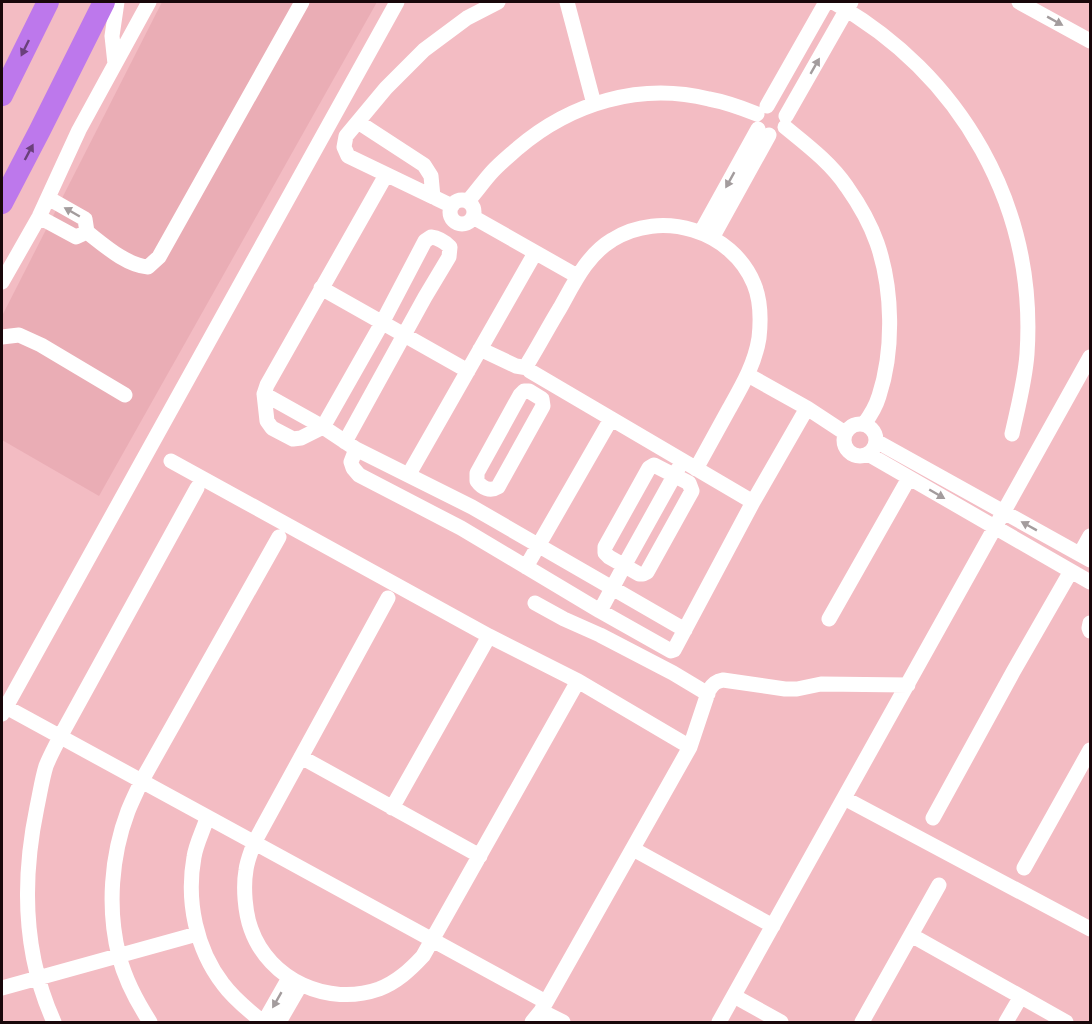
<svg xmlns="http://www.w3.org/2000/svg" width="1092" height="1024" font-family="Helvetica,sans-serif">
<rect width="100%" height="100%" fill="#f3bcc3"/>
<!-- built -->
<path fill="#eaadb5" d="M162 2H377L99 496 2 440V316Z"/>
<g fill="none" stroke-linecap="round" stroke-linejoin="round">
<!-- minor -->
<path stroke="#fff" stroke-width="15" d="M567 2 594 104
M833 2C961 74 1037 206 1027 354 1025 381 1018 407 1012 434
M1019 2 1090 41
M115 64 112 36 117 2
M767 106 826 2
M786 116 851 2
M358 122 424 165 431 176 433 197
M785 127C807 145 831 163 847 187 859 204 870 223 877 243 893 289 894 350 879 396 876 406 870 416 864 424
M48 198 85 219 87 232C105 246 126 265 148 267L159 257 302 2
M450 212a12 12 0 1 1 24 0a12 12 0 1 1-24 0Z
M468 201C476 192 483 182 491 173 499 164 509 156 518 148 571 103 640 82 709 99 726 102 742 108 757 114
M452 206 348 156 344 147 346 136 386 88 424 50 467 18 498 2
M39 217 76 237 87 232
M473 217 577 276
M701 232 758 129
M712 238 769 135
M2 282 39 217 79 130 149 2
M321 288 468 371
M2 337 19 335 41 345 125 395
M480 349 516 366 528 368 530 371 753 502
M528 368V363C539 345 549 326 560 308 574 283 587 255 612 240 661 209 732 230 754 284 761 301 761 320 759 338 755 364 742 386 729 409 718 429 707 449 696 469
M748 375 807 408 845 433
M524 391H529L542 399 543 406 498 487C490 492 482 488 477 481V473L520 395Z
M264 394 323 427 356 449 472 507 685 630
M844 440a16 16 0 1 1 32 0a16 16 0 1 1-32 0Z
M876 441 1090 560
M345 442 425 297 449 257 450 247C444 241 439 238 431 237L425 241 382 323 323 427 301 438 293 439 272 428 267 421 264 394 267 385 386 175
M356 449 351 462 353 468 359 475 461 528 600 611 671 651 674 650 753 502 807 408
M868 454 1090 582
M171 461 489 636
M654 465 689 483 692 491 647 572 643 574H639L609 557 605 553V547L649 468Z
M409 474 535 253
M1080 554 1090 536
M526 567 611 419
M388 598 254 843C251 852 247 861 246 870 243 887 245 913 251 929 269 980 328 1007 379 989 397 982 410 970 423 956L578 681
M535 603 564 619 600 635 673 673 708 694
M600 611 624 566 678 469
M829 619 909 478
M1090 623 1089 628 1090 631
M6 707 546 1002
M2 714 397 2
M301 757 480 856
M844 798 1090 929
M392 808 489 636 578 681 690 747
M207 818C203 831 196 844 194 857 186 901 196 949 223 984 234 999 249 1011 263 1022
M933 818 1013 672 1071 571
M633 849 773 926
M1024 868 1090 750
M911 935 1066 1022
M2 988 197 934
M734 996 781 1022
M541 1011 563 1022
M54 1022C23 954 22 879 37 807 40 793 42 779 46 766 50 756 55 747 60 737L197 488
M150 1022C137 1002 125 979 119 956 107 909 111 856 128 811 132 801 137 791 141 782L279 537
M264 1022 289 978
M279 1022 301 984
M532 1022 541 1011 690 747 709 690C713 684 716 681 723 680L785 689H797L821 684 908 685
M719 1022 1090 357
M862 1022 939 885
M1006 1022 1020 998"/>
<!-- highway -->
<path stroke="#bd78ec" stroke-width="22" d="M2 95 48 2
M2 203 40 130 104 2"/>
</g>
<!-- one-way arrows -->
<defs><path id="oneway-solid" d="M-6-.8H1V-3.2L6.5 0L1 3.2V.8H-6Z" transform="scale(1.5)"/></defs>
<g fill="#a39c9d">
<use href="#oneway-solid" transform="translate(1055 21) rotate(29)"/>
<use href="#oneway-solid" transform="translate(815 66) rotate(-60)"/>
<use href="#oneway-solid" transform="translate(730 180) rotate(119)"/>
<use href="#oneway-solid" transform="translate(72 212) rotate(-150)"/>
<use href="#oneway-solid" transform="translate(937 494) rotate(30)"/>
<use href="#oneway-solid" transform="translate(1029 526) rotate(-151)"/>
<use href="#oneway-solid" transform="translate(277 1000) rotate(120)"/>
</g>
<g fill="#6a407b">
<use href="#oneway-solid" transform="translate(25 48) rotate(116)"/>
<use href="#oneway-solid" transform="translate(29 152) rotate(-62)"/>
</g>
<!-- border -->
<rect width="1092" height="1024" fill="none" stroke="#18070a" stroke-width="6"/>
</svg>
